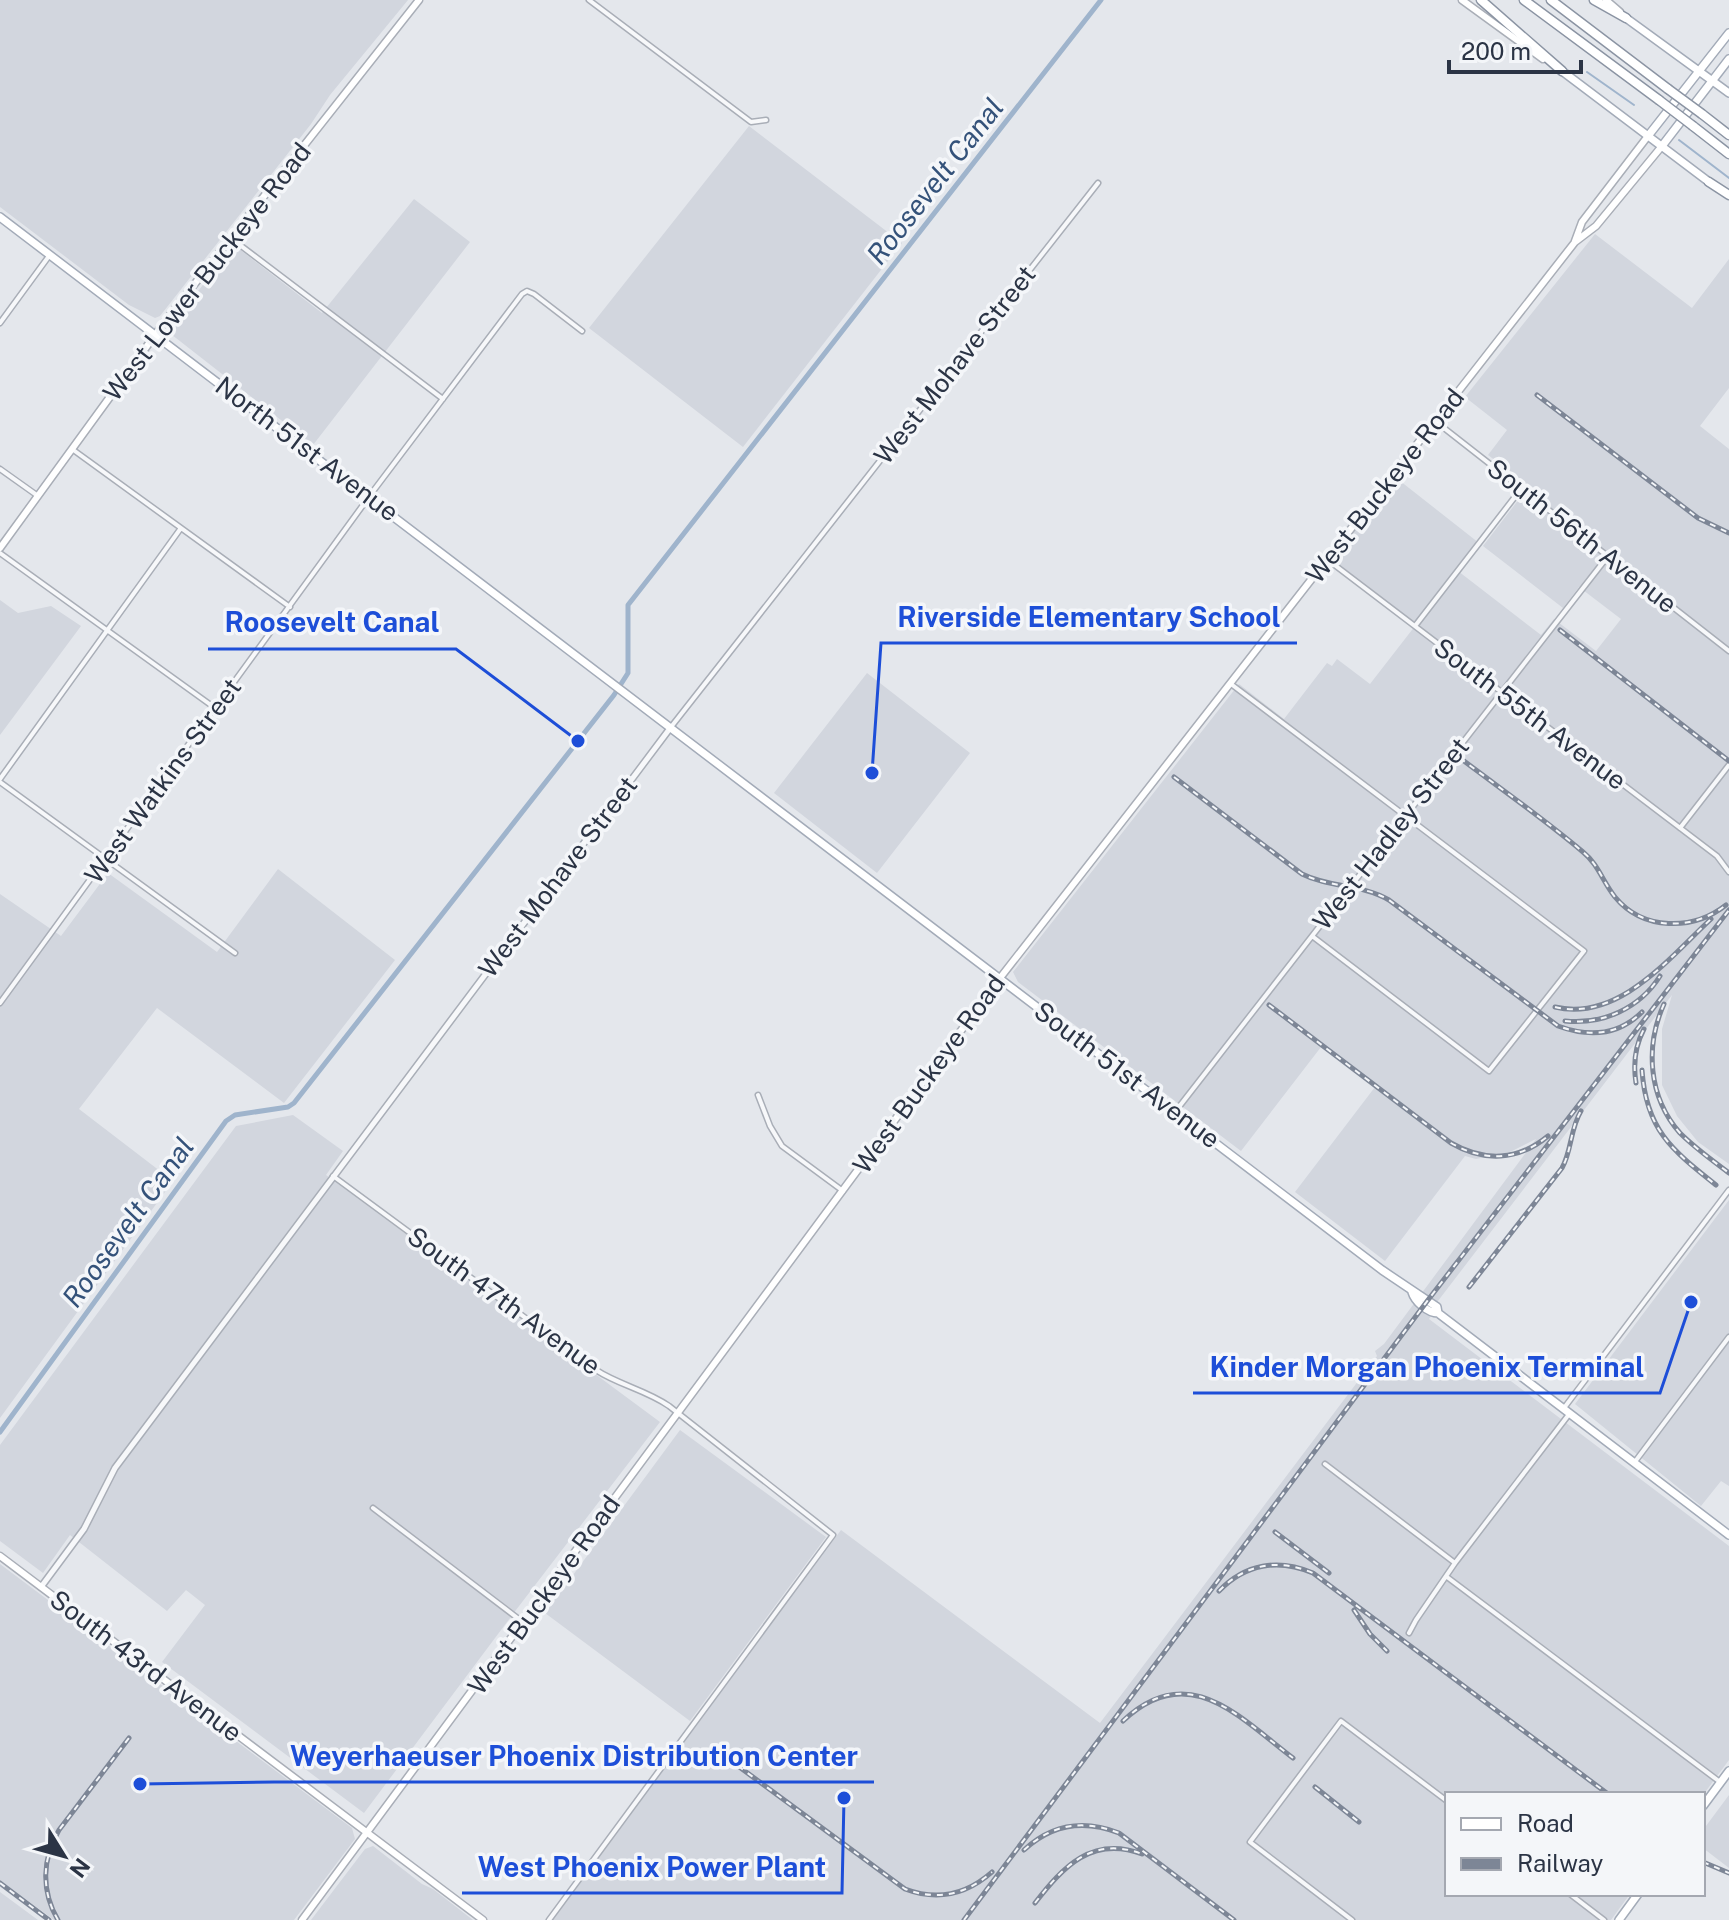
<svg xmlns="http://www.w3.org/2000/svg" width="1729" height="1920" font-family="'Public Sans',sans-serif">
<rect width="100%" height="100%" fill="#e4e7ec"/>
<!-- built -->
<path fill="#d2d6de" d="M0 0H408L330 95 311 124 160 316 155 318 129 305 0 207Z
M749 126 902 243 743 447 589 328Z
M414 199 470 242 313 445 167 331 234 245 322 313Z
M1595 234 1692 308 1729 259V388L1700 426 1729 449V1164L1698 1142 1677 1116 1662 1085V1029L1672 995 1428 1314 1431 1316 1429 1319 1729 1546V1760L1703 1795 1447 1794V1894H1630L1611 1920H553L841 1530 1100 1723 1377 1356 1375 1351 1384 1344 1536 1139 1510 1152 1476 1159 1465 1156 1385 1261 1295 1192 1375 1087 1321 1047 1241 1151 1018 982 1013 972 1239 684 1284 719 1327 663 1332 666 1337 659 1370 684 1415 626 1331 559 1395 477 1479 543 1458 571 1541 635 1554 619 1596 651 1621 619 1579 587 1563 608 1483 546 1529 486 1488 455 1507 430 1465 397Z
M0 600 18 613 51 606 81 626 0 735Z
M867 673 970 753 877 873 774 793Z
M278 869 395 960 284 1103 157 1008 79 1109 173 1181 0 1418V894L61 936 108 873 217 952Z
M293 1115 343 1151 326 1175 660 1422 516 1610 364 1813 162 1662 205 1605 186 1590 167 1611 70 1535 43 1573 0 1541V1445L236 1126Z
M1729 1200V1486L1721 1481 1701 1506 1575 1404Z
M680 1430 826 1537 690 1721 545 1613Z
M0 1564 352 1828 355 1839 294 1920H54L0 1880Z
M1729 1795V1868L1703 1848V1830Z
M373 1846 422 1884 433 1889 473 1920H311L365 1849Z
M0 1892 38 1920H0Z"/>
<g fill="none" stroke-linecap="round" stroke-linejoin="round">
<!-- stream -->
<path stroke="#9fb4cc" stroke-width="2" d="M1587 72 1634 105
M1679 140 1729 178"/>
<!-- canal -->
<path stroke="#9fb4cc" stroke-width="5" d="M0 1432 226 1121 235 1115 288 1107 294 1103 614 695 628 673V605L1101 0"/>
<!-- minor casing -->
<g stroke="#a9aeb7" stroke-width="7">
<path id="minor" d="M589 0 751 122 766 120
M232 239 443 399
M0 323 49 256
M1435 421 1729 651
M72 449 290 607
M0 469 38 496
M0 553 215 708
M1328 560 1717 856 1729 872
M1415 626 1521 489
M1231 684 1584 951 1489 1071 1312 936
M671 727 1098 183
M0 779 181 528
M0 782 235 953
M1680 828 1729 765
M0 1003 374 490 522 294 527 291 534 294 582 331
M758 1095 770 1126 782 1146 843 1191
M1175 1112 1608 556
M333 1176 596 1370C619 1385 646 1390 669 1406L833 1535 549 1920
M1564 1408 1729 1190
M1634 1463 1729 1337
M1325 1464 1455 1563
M373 1508 524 1623
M1447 1577 1720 1782
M1409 1633 1416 1620 1455 1563 1570 1413
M1570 1894 1604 1920
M1352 1920 1250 1842 1341 1721 1447 1801"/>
</g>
<!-- tertiary casing -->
<g stroke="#a9aeb7" stroke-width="8">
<path id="tertiary" d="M41 1587 84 1529 115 1468 671 727"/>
</g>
<!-- secondary casing -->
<g stroke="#a9aeb7" stroke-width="9">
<path id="secondary" d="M1462 0 1543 59
M1606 0 1620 12
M1575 241 1582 222 1648 136
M0 548 163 324 419 0
M0 1556 483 1920
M302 1920 1000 978 1575 242 1596 226 1662 146"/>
</g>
<!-- primary casing -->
<g stroke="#a3abb8" stroke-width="10">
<path id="primary" d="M1626 18 1729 93
M1562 71 1709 182
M1648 136 1729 33
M1662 146 1729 59
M0 217 1382 1270 1437 1307 1438 1313
M1412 1292C1415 1302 1428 1313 1438 1313L1729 1535
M1703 1806 1729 1771
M1619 1920 1638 1894"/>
</g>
<!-- motorway casing -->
<g stroke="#8b94a3" stroke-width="11">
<path id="motorway" d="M1481 0 1562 71
M1524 0 1659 100
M1551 0 1668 89
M1594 0 1626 18
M1702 114 1729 135
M1693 126 1729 154
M1709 182 1729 195"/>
</g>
<!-- minor -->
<use href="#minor" stroke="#f7f8fa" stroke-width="4"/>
<!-- tertiary -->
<use href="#tertiary" stroke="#f7f8fa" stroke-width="5"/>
<!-- secondary -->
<use href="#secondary" stroke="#fff" stroke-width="6"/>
<!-- primary -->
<use href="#primary" stroke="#fff" stroke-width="7"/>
<!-- motorway -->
<use href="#motorway" stroke="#fff" stroke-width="8"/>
<!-- rail casing -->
<g stroke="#7d8696" stroke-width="5">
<path id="rail" d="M1537 395 1698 518 1729 533
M1560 630 1729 761
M1460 758C1501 789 1544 819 1583 852 1598 864 1603 882 1615 897 1643 931 1693 931 1726 905
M1174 777 1302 874C1330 888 1362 884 1389 900L1558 1026C1588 1037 1618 1036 1642 1012
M1664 1004C1645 1046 1648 1097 1680 1133 1695 1148 1712 1160 1729 1173
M1269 1005 1451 1143C1484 1162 1518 1161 1548 1136
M1555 1007C1619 1022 1670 957 1711 919
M1565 1021C1603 1025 1640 1008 1660 976
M1642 1070C1646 1130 1672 1150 1716 1185
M1636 1083C1633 1064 1635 1046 1644 1029
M1469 1287 1562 1168C1572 1150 1570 1129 1581 1111
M1275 1532 1329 1573
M1219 1591C1245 1564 1278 1558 1313 1573L1608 1794
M1354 1610 1370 1634 1387 1651
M1123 1721C1188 1659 1239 1717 1293 1758
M738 1766 905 1889C937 1901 966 1895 992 1872
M1315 1787 1359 1822
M1024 1850C1052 1824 1083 1819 1119 1833L1234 1920
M1703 1862 1729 1873
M0 1883 49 1920
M1035 1903C1063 1867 1092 1835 1142 1854
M58 1920C41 1891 42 1859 59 1830L129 1738
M964 1920 1428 1300 1729 910"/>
</g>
<!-- rail -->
<use href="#rail" stroke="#f4f6f9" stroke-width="2" stroke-dasharray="6" stroke-linecap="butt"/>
<!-- motorway-bridge casing -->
<g stroke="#8b94a3" stroke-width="11" stroke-linecap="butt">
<path id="motorway-bridge" d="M1668 89 1702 114
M1659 100 1693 126"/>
</g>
<!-- motorway-bridge -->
<use href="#motorway-bridge" stroke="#fff" stroke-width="8"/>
</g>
<g text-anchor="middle" stroke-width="7" stroke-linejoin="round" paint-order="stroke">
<!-- street labels -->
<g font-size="26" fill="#2b3445" stroke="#f4f6f9">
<text transform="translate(207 272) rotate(-52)" y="9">West Lower Buckeye Road</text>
<text transform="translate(955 365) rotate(-52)" y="9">West Mohave Street</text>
<text transform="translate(307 449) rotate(37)" y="9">North 51st Avenue</text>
<text transform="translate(1385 486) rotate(-52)" y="9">West Buckeye Road</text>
<text transform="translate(1582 536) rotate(38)" y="9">South 56th Avenue</text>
<text transform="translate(1530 714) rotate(37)" y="9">South 55th Avenue</text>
<text transform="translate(163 781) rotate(-54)" y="9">West Watkins Street</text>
<text transform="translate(1391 834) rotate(-52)" y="9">West Hadley Street</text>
<text transform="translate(558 877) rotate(-53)" y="9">West Mohave Street</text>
<text transform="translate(929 1074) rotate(-54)" y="9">West Buckeye Road</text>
<text transform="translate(1127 1075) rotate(37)" y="9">South 51st Avenue</text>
<text transform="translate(504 1301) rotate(36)" y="9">South 47th Avenue</text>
<text transform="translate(544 1595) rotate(-54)" y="9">West Buckeye Road</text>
<text transform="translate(146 1666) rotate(37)" y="9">South 43rd Avenue</text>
</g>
<!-- water labels -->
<g font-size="28" font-style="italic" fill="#34527a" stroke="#f4f6f9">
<text transform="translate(935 181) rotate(-52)" y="10">Roosevelt Canal</text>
<text transform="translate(128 1222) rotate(-54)" y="10">Roosevelt Canal</text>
</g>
</g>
<!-- callouts -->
<path fill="none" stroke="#1d4ed8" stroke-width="3" d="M872 773L881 643H1297M578 741L456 649H208M1691 1302L1660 1393H1193M140 1784L274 1782H874M844 1798L842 1893H462"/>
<g fill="#1d4ed8" stroke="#f4f6f9" stroke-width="3">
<circle cx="872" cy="773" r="8"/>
<circle cx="578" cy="741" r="8"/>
<circle cx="1691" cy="1302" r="8"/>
<circle cx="140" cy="1784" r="8"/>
<circle cx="844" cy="1798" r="8"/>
</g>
<g font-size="28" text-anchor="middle" font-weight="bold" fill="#1d4ed8" stroke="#f4f6f9" stroke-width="7" stroke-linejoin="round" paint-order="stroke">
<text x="1089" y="627">Riverside Elementary School</text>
<text x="332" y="632">Roosevelt Canal</text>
<text x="1427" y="1377">Kinder Morgan Phoenix Terminal</text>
<text x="574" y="1766">Weyerhaeuser Phoenix Distribution Center</text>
<text x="652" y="1877">West Phoenix Power Plant</text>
</g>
<!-- legend -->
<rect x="1445" y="1792" width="260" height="104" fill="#f4f6f9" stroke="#a4a8b1" stroke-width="2"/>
<rect x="1461" y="1818" width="40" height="12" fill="#ffffff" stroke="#a4a8b1" stroke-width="2"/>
<text x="1517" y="1832" font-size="24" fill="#2b3445">Road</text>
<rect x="1461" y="1858" width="40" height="12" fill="#7d8696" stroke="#a4a8b1" stroke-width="2"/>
<text x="1517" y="1872" font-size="24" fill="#2b3445">Railway</text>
<!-- north arrow -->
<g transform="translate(64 1856) rotate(127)" stroke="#f4f6f9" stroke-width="6" paint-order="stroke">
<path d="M0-6L14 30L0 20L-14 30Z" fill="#2b3445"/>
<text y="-12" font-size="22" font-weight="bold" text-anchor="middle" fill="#2b3445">N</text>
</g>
<!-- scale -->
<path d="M1449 60v12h132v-12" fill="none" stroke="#2b3445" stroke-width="4"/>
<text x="1461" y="60" font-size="24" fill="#2b3445" stroke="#f4f6f9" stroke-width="6" paint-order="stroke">200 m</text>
</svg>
